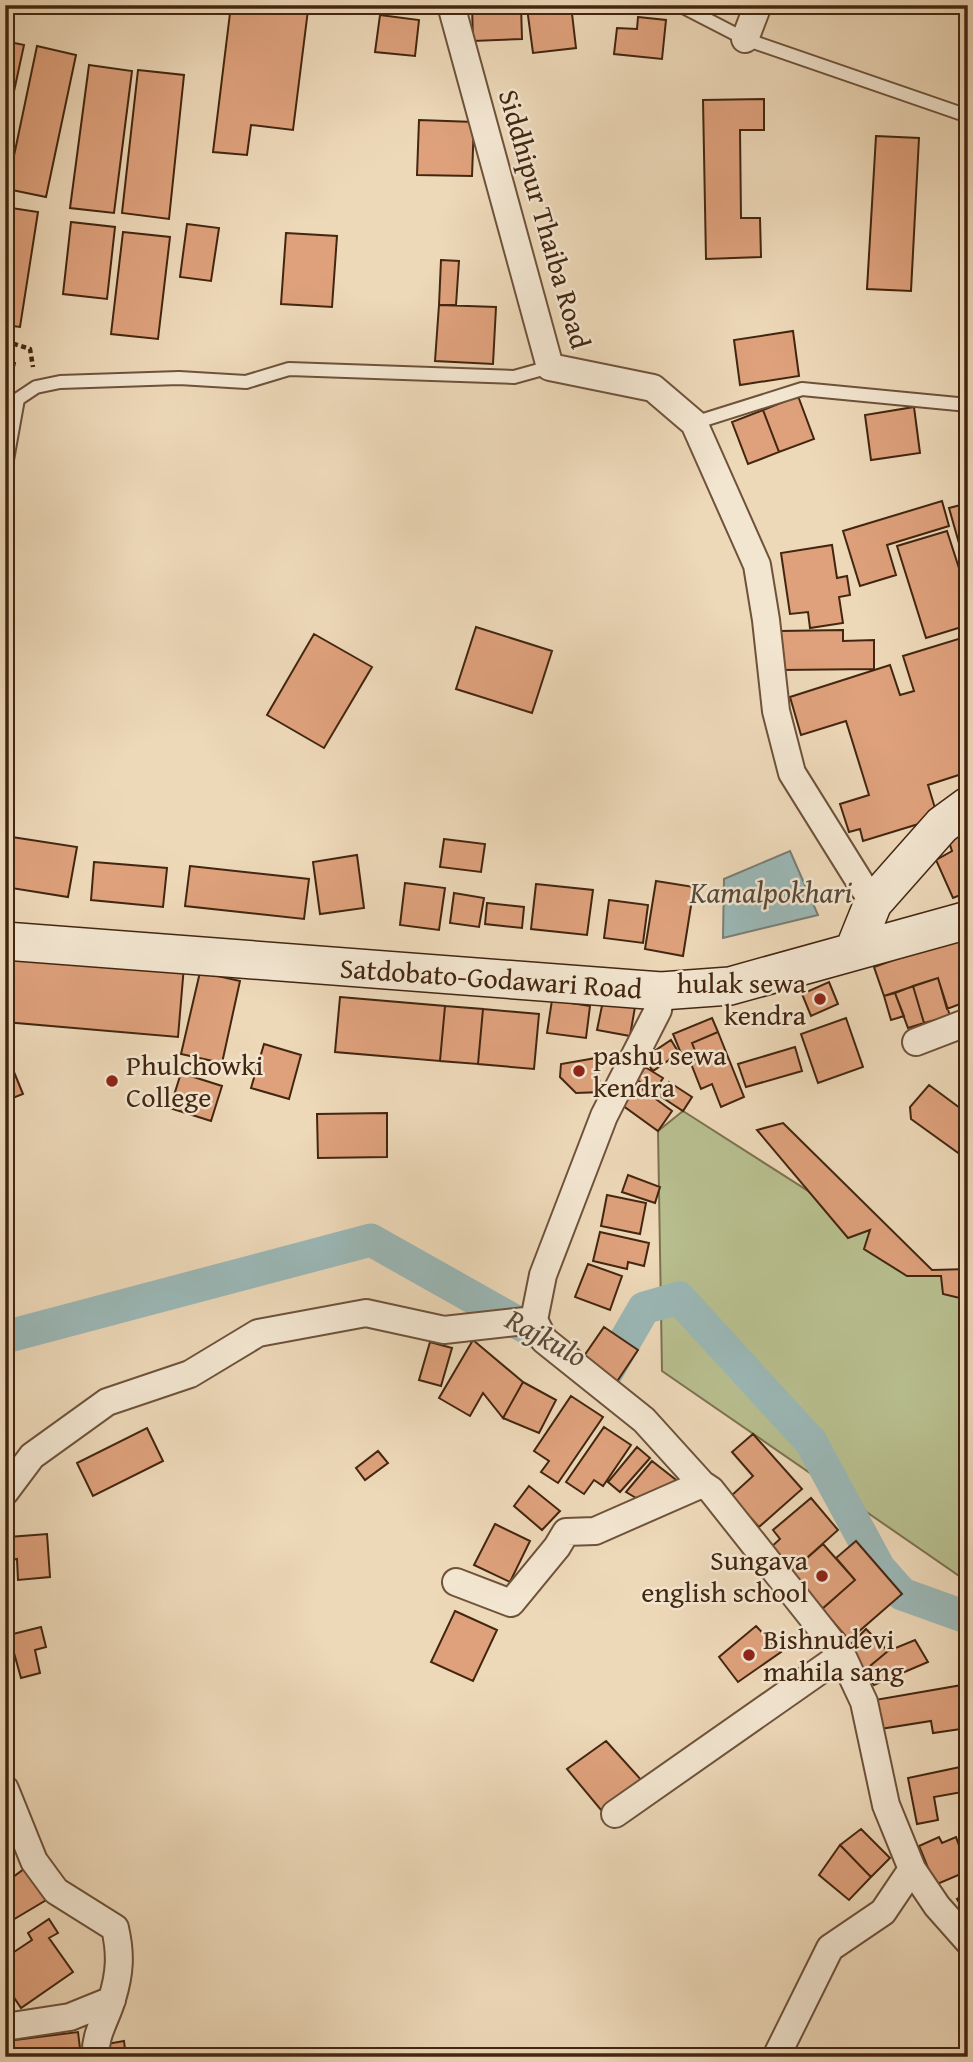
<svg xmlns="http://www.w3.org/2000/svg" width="973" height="2062" font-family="'Gentium Book Plus',serif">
<rect width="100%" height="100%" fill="#edd8b8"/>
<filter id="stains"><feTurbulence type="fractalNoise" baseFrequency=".00286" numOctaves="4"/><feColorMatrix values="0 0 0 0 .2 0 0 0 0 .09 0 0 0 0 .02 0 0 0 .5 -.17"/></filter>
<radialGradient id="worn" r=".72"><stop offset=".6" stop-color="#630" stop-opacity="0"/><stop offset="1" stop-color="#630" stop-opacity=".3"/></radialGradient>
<!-- green -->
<path fill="#b8bf8f" stroke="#7e7250" stroke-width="2" d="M683 1111 968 1293V1582L662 1371 658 1131Z"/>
<!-- water -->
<path fill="#9bb8b7" stroke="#787e74" stroke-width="2" d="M790 851 818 915 723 938 724 879Z"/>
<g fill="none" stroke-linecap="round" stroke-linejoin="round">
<!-- canal -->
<path stroke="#9bb8b7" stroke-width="33" d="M5 1337 371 1240 536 1333
M598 1368 607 1372 644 1308 679 1298 811 1442 879 1568 902 1594 966 1617"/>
</g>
<!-- building -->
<path fill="#dea17c" stroke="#432610" stroke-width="2" d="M231 5 308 10 293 130 251 125 247 155 213 152Z
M472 5H521L522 39 473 41Z
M547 5H571L576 48 533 53 527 8Z
M380 15 419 20 415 56 375 52Z
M638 17 666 20 662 59 614 54 617 28 637 29Z
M5 41 24 45 5 133Z
M37 46 76 55 46 197 7 189Z
M89 65 132 71 114 213 70 208Z
M138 70 184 75 169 219 122 213Z
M764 99V130H740L741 218H760L761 257 706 259 703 100Z
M419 120 474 122 472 176 417 175Z
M876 136 919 138 911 291 867 289Z
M5 207 38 212 20 327 5 325Z
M71 222 115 227 107 299 63 294Z
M187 224 219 228 211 281 180 277Z
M123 232 170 237 158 339 111 334Z
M286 233 337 236 332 307 281 304Z
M441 260 459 261 456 305H439Z
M439 305 496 307 493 364 435 361Z
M793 331 799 376 740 385 734 340Z
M5 361 15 363 5 403Z
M798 396 814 439 779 452 763 410Z
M914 407 920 453 871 460 865 415Z
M763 410 779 452 748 464 732 422Z
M942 501 949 526 887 545 896 575 860 586 843 531Z
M968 503V575L949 508Z
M947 531 968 596V625L926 638 897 546Z
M832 545 837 578 847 576 850 595 839 597 843 623 810 628 808 612 790 614 781 553Z
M476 627 552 651 532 713 456 689Z
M843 630V641L874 640V669L781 670 780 631Z
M314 634 372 667 324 748 267 715Z
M968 636V772L928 785 938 818 863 841 860 829 849 832 840 804 869 795 846 721 801 735 790 697 890 665 900 695 914 691 903 656Z
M959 836 968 851V892L953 898 936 860 952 851 949 842Z
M12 837 77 847 68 897 5 887Z
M444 839 485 844 481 872 440 867Z
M357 855 364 908 320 914 313 862Z
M94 862 167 868 163 907 91 900Z
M190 866 309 879 304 919 185 906Z
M656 881 694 887 683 956 645 949Z
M405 883 445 888 439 930 400 925Z
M536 884 593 890 587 935 531 929Z
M454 893 484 898 479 927 450 923Z
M609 900 648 905 643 943 604 938Z
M487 903 524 907 522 928 485 924Z
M960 936 968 958V1001L947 1009 938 978 884 996 874 967Z
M5 951 184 966 178 1037 5 1022Z
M200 972 240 981 222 1063 181 1054Z
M938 978 950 1016 924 1023 913 986Z
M829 982 838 1004 811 1016 802 994Z
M913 986 924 1023 908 1028 895 993Z
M895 993 904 1016 891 1020 884 996Z
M340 997 445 1006 440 1061 335 1052Z
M552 1000 590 1006 586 1038 547 1033Z
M603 1001 635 1007 630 1036 597 1030Z
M445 1006 483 1009 478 1064 440 1061Z
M483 1009 539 1014 534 1069 478 1064Z
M712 1018 718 1032 692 1043 698 1058 685 1063 673 1034Z
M846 1018 863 1067 818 1083 801 1034Z
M718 1032 744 1097 721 1107 712 1084 701 1089 690 1061 698 1058 692 1043Z
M671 1040 679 1053 653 1071 644 1058Z
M264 1044 301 1055 289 1099 251 1088Z
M795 1047 802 1071 746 1087 738 1064Z
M5 1050 23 1094 5 1101Z
M596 1058 601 1092 576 1093 560 1077 561 1064Z
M645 1067 663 1078 655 1091 637 1080Z
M181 1073 222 1086 211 1121 170 1108Z
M669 1082 692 1097 683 1111 660 1096Z
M637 1085 672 1111 658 1131 622 1105Z
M929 1085 968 1114V1160L911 1119 910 1107Z
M387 1113V1157L318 1158 317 1114Z
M783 1123 932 1270 968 1269V1300L943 1294 941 1276H907L864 1249 870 1230 848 1238 757 1130Z
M628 1175 660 1187 655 1203 622 1192Z
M607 1195 646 1203 640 1234 601 1226Z
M600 1232 649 1243 644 1266 628 1262 627 1269 593 1261Z
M588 1264 622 1276 610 1310 575 1297Z
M604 1327 638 1350 616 1383 582 1359Z
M473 1340 523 1382 503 1418 483 1393 470 1416 439 1398Z
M430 1342 452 1348 441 1386 419 1380Z
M523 1382 556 1400 539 1433 503 1418Z
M571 1396 603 1417 558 1483 541 1472 549 1461 534 1451Z
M604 1427 631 1445 603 1486 594 1480 584 1494 566 1482Z
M147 1428 163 1461 93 1496 77 1463Z
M753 1434 802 1489 759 1527 731 1496 753 1476 732 1452Z
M637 1447 650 1458 620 1492 608 1482Z
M378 1451 388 1463 365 1480 356 1468Z
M652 1461 680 1483 636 1498 626 1492Z
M529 1486 560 1511 542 1530 514 1506Z
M811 1498 838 1530 790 1573 769 1549 780 1539 773 1530Z
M495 1524 530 1541 510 1582 474 1565Z
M47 1534 50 1577 18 1580 17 1559 11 1560 9 1537Z
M856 1541 902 1594 849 1640 822 1609 855 1580 836 1558Z
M823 1544 855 1580 822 1609 790 1573Z
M455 1611 497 1630 473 1681 431 1662Z
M756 1626 781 1652 738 1682 719 1657Z
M41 1627 46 1647 35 1650 40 1673 21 1678 9 1635Z
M866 1629 888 1651 864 1671 846 1649Z
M915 1640 928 1662 874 1685 864 1671 888 1651Z
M962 1685 968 1728 933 1733 931 1721 880 1729 875 1700Z
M606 1741 643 1782 601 1810 567 1769Z
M965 1766 968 1791 934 1797 938 1820 917 1824 908 1778Z
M861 1829 890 1858 871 1877 840 1845Z
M939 1837 942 1843 956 1837 968 1871 935 1885 919 1846Z
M840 1845 871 1877 849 1900 819 1875Z
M24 1869 48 1899 11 1921 5 1913V1883Z
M968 1893V1918L957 1899Z
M49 1919 58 1933 49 1938 73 1972 21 2008 5 1984V1958L32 1940 28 1933Z
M78 2032 81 2057H9L7 2041Z
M124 2041 126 2057H108L107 2044Z"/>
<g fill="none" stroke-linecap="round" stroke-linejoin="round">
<!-- lane casing -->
<g stroke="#6e523a" stroke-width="16">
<path id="lane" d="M679 5 745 39 968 116
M694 423 802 389 968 405
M5 471 18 399 36 387 60 382 179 378 246 382 289 369 514 377 550 367"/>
</g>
<!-- street casing -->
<g stroke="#6e523a" stroke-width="30">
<path id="street" d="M451 5 550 367 653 388 694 423 757 565 766 620 776 711 792 773 873 903
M745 39 758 5
M661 991 658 1010 604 1116 543 1275 534 1320 544 1340 644 1420 702 1484 711 1490 842 1655 864 1702 886 1805 912 1869 937 1906 968 1941
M916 1042 968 1022
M5 1492 32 1456 107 1402 190 1374 258 1333 366 1313 444 1330 534 1320
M456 1582 511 1603 557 1547 566 1532 595 1531 702 1484
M5 1789 34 1861 56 1891 115 1928C121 1954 120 1973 112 1999 106 2020 94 2035 96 2057
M615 1814 842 1655
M5 2027 70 2017 112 2000
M776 2057 830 1948 883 1912 912 1869"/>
</g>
<!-- secondary casing -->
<g stroke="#432610" stroke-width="40">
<path id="secondary" d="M5 941 661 991 730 986 968 920
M854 950 873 903 942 825 968 806"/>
</g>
<!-- path -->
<path stroke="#432610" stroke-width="4.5" stroke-dasharray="5 3.5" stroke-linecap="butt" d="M5 341 30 349 33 367"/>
<!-- lane -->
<use href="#lane" stroke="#f3e6d1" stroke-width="12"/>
<!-- street -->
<use href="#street" stroke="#f3e6d1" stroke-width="26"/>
<!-- secondary -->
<use href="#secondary" stroke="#f3e6d1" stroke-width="37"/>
</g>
<!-- markers -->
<g fill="#8f2418" stroke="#f3e6d1" stroke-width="2.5">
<circle cx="820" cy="999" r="7"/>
<circle cx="579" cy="1071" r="7"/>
<circle cx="112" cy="1081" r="7"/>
<circle cx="822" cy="1576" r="7"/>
<circle cx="749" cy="1655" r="7"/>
</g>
<g text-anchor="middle" stroke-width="5" stroke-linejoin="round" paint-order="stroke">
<!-- street labels -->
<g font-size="28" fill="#432610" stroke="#f3e6d1">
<text transform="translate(545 219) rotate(74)" y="10">Siddhipur Thaiba Road</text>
<text transform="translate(491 978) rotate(4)" y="10">Satdobato-Godawari Road</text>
</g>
<!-- poi labels -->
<g font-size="28" fill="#432610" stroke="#f3e6d1" text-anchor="start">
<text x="806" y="993" text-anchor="end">hulak sewa<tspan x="806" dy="32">kendra</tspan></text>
<text x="593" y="1065">pashu sewa<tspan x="593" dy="32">kendra</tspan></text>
<text x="126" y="1075">Phulchowki<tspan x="126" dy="32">College</tspan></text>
<text x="808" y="1570" text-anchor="end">Sungava<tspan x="808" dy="32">english school</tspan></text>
<text x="763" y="1649">Bishnudevi<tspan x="763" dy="32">mahila sang</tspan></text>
</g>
<!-- water labels -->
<g font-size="30" font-style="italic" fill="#594a3a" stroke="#f3e6d1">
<text x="771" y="903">Kamalpokhari</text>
<text transform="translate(546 1338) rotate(29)" y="10">Rajkulo</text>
</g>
</g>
<!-- margin -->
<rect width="973" height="2062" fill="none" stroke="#edd8b8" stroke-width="28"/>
<rect x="7" y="7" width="959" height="2048" fill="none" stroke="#432610" stroke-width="3.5"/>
<rect x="14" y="14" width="945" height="2034" fill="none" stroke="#432610" stroke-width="2"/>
<rect width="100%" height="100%" filter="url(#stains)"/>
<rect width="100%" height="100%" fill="url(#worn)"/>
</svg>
